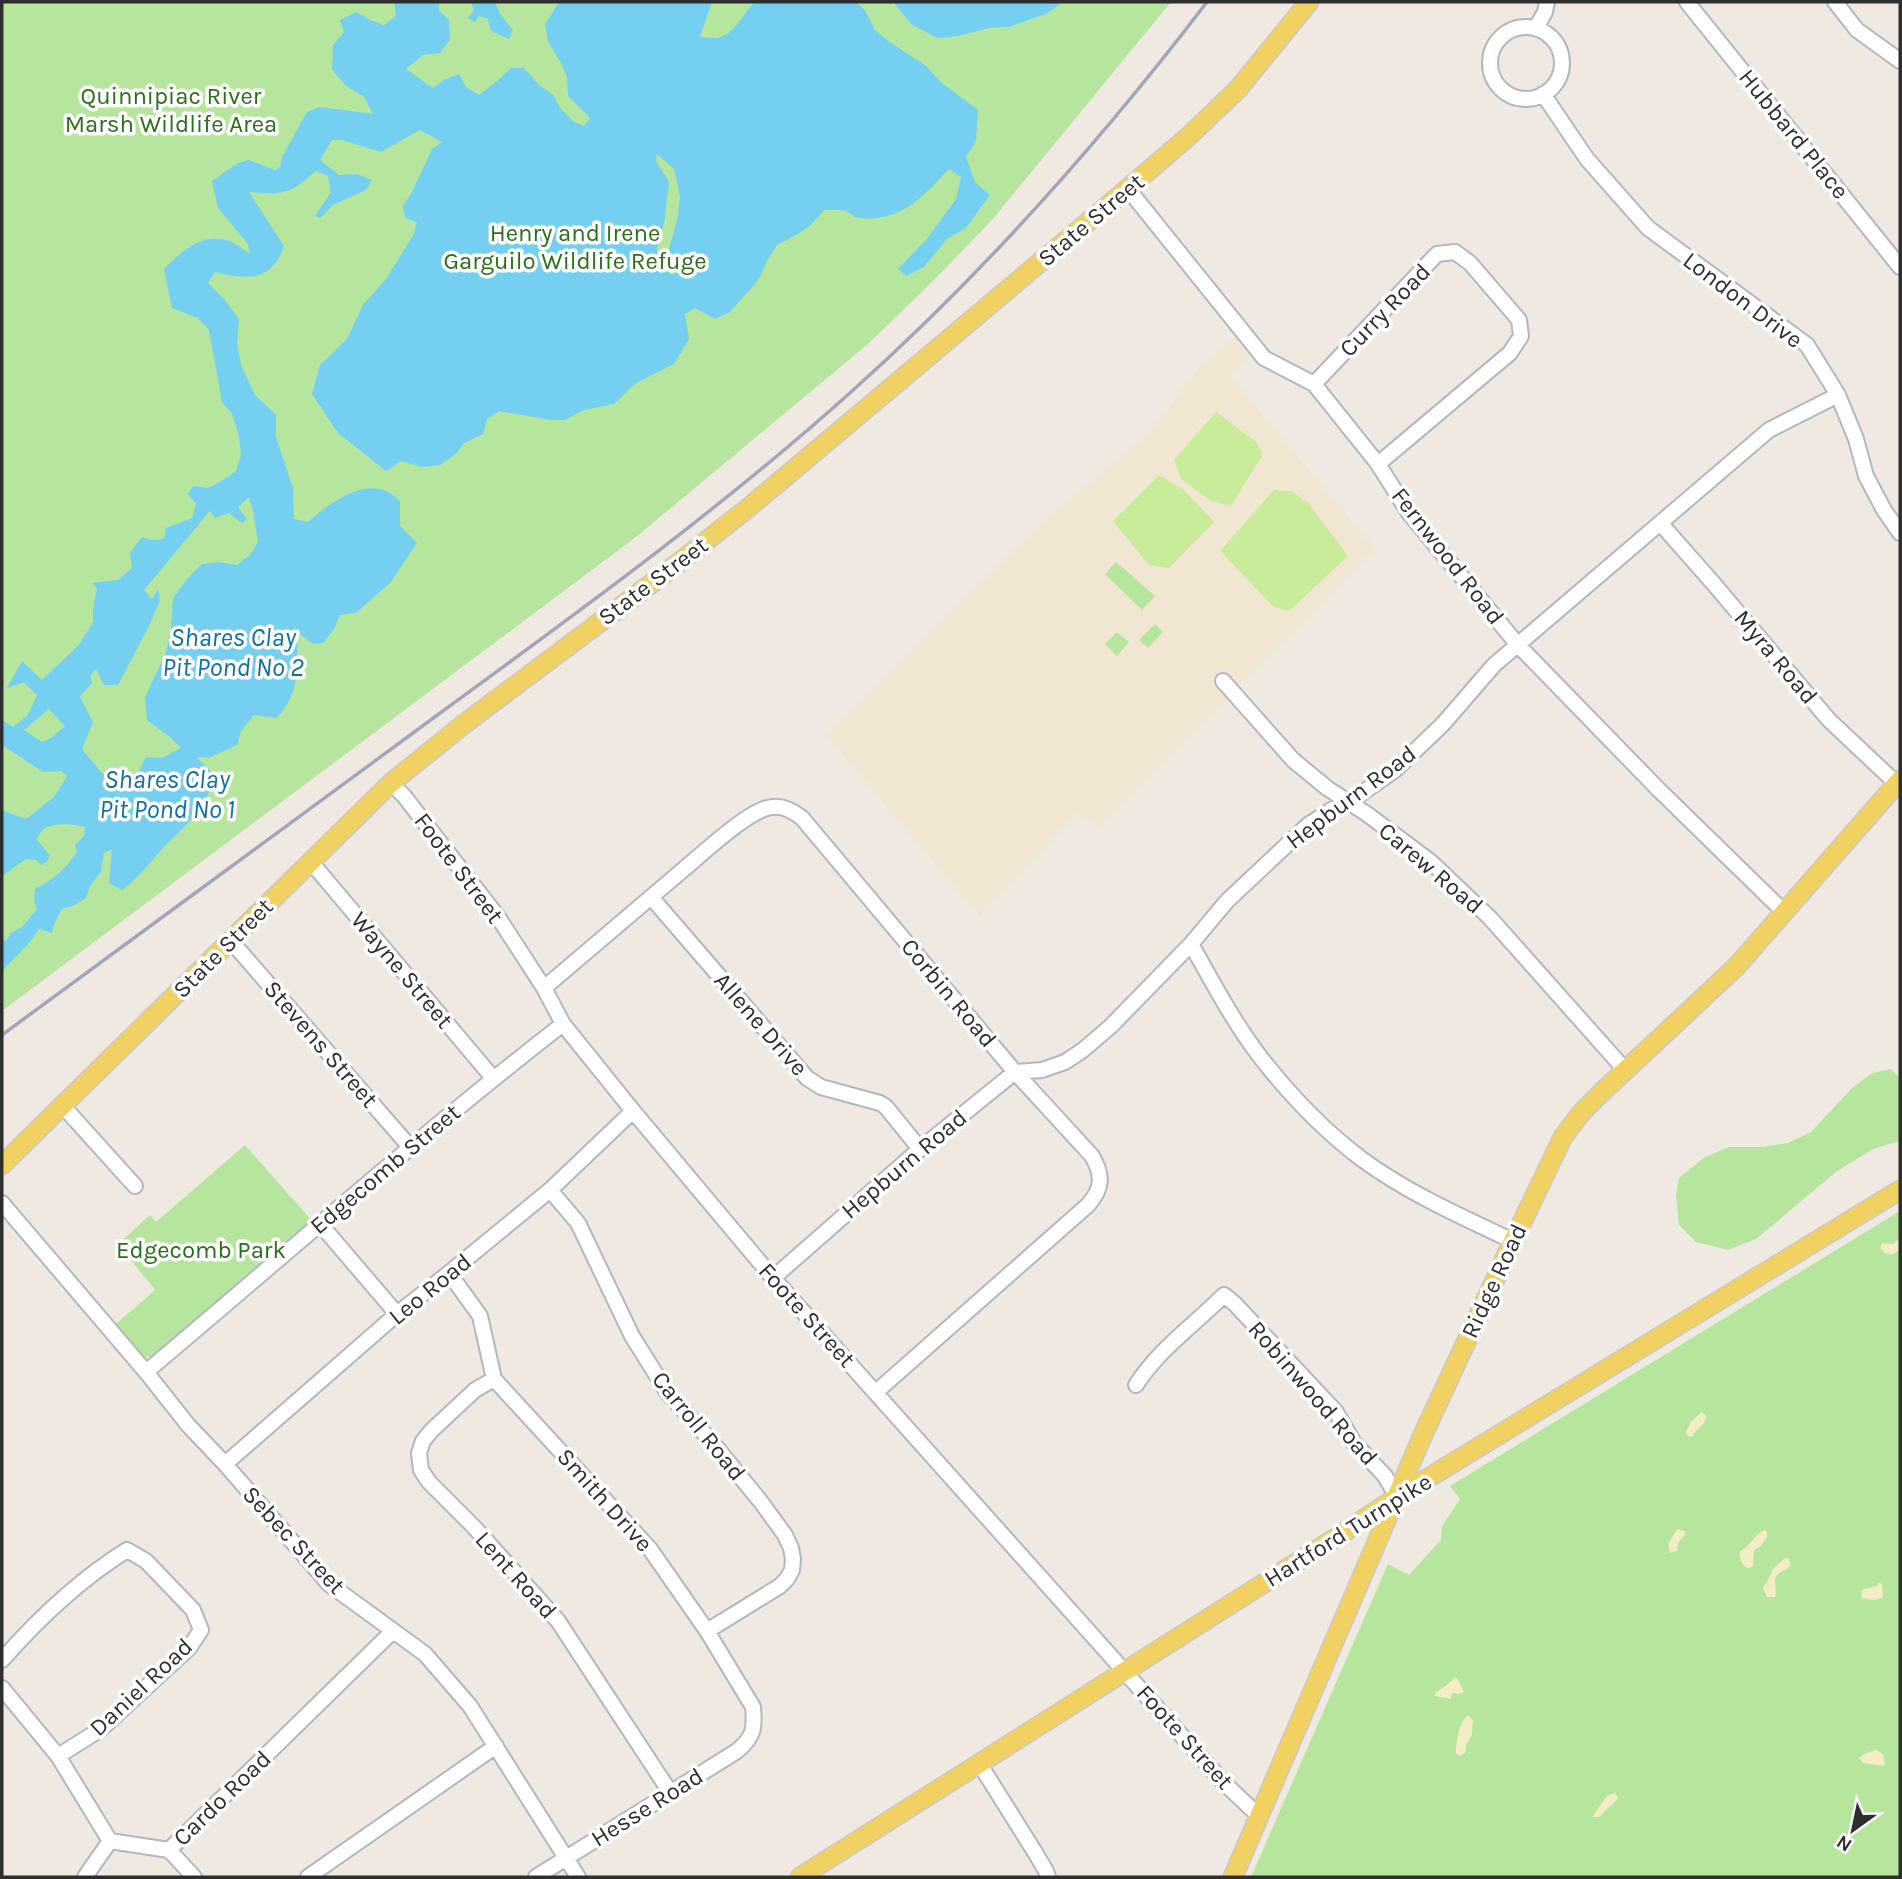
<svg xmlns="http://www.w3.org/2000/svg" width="1902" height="1879" font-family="Karla,sans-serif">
<rect width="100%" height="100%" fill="#efe9e1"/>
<!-- education -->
<path fill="#f0e6d1" d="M1235 338 1250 357 1229 375 1375 549 1098 829 1079 812 980 916 826 735 1041 524 1150 432 1198 369Z"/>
<!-- green -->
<path fill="#b6e59e" d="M2 2H847L865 10 856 2H893L911 24 959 36 990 28 1010 27 1046 14 1064 2H1171L992 220 934 280 868 344 636 537 2 1011Z
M1116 562 1155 596 1142 610 1105 574Z
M1155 624 1163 632 1148 648 1139 640Z
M1117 632 1129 642 1117 656 1105 644Z
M1891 1069 1900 1078V1141L1873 1149 1836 1172 1756 1239 1728 1250 1696 1242 1679 1225 1676 1196 1679 1178 1705 1157 1729 1147H1764L1788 1143 1811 1132 1852 1088 1872 1073Z
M245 1145 312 1221 168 1348 156 1356 145 1357 115 1325 155 1290 118 1244 150 1215 156 1222Z
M1900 1211V1877H1251L1388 1564 1409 1575 1441 1540 1442 1526 1460 1499 1450 1486Z"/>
<!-- sand -->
<path fill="#f3ecc5" d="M1900 1238V1249L1892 1255 1885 1253 1880 1248 1882 1243 1893 1244Z
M1702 1412 1706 1416C1705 1427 1696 1428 1692 1437L1688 1436 1686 1432 1691 1422Z
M1677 1529 1685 1531V1535L1678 1543 1677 1551 1670 1553 1668 1544Z
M1764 1530 1767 1531V1537L1760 1547 1754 1550 1753 1566 1749 1568C1742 1567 1739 1558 1740 1551 1748 1549 1754 1535 1764 1530Z
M1785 1558 1789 1559 1791 1566C1787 1570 1781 1571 1777 1575 1772 1580 1778 1589 1775 1597H1767L1763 1589V1587L1766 1584 1773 1569Z
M1879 1583 1882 1584 1883 1595 1882 1598 1874 1600 1861 1598 1862 1590 1877 1586Z
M1455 1677 1458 1680 1464 1692 1459 1694 1453 1693 1450 1699 1435 1696 1436 1692 1447 1685Z
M1468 1715 1473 1720 1472 1735 1467 1743 1465 1753 1459 1756 1456 1753C1456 1742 1459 1722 1468 1715Z
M1876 1750 1883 1754 1885 1764 1883 1766 1863 1763 1859 1758 1866 1753Z
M1615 1793 1618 1798C1613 1806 1605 1809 1600 1817H1593C1594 1814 1604 1800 1607 1796Z"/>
<!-- pitch -->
<path fill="#c9ec9a" d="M1216 412 1256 442 1263 454 1231 506 1211 501 1181 479 1174 460Z
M1159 475 1184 490 1214 522 1169 568 1149 565 1113 521Z
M1274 490 1291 491 1308 503 1348 556 1289 611 1274 607 1220 551Z"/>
<!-- water -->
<path fill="#75cff0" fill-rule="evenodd" d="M394 2H439V11L449 20 450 39 440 53 423 55 406 69 433 88 444 80 459 74 466 87 479 95 496 82 511 68H524L539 85 553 95 560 108 574 122 584 126 590 118 568 96 567 77 560 61 548 42 545 24 559 2H712L700 37C705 37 713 39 718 38 735 34 743 13 755 2H856L865 10 875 30 888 41 926 66 943 84 978 110 976 141 966 157 975 182 990 195 966 228 947 239 924 267 906 276 898 269 927 239 956 199 961 177 949 169C924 196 901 222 861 218 854 218 852 214 846 211 840 209 831 210 824 210L811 225 798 234 777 245 767 261 759 279 730 312 715 319 695 308 685 314 689 339 674 364 636 383 614 404 584 410 565 420H551L499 411 487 419 483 434 464 443 457 453 440 465 421 467 401 461 386 471 338 433 312 394 320 365 347 339 363 305 386 279 414 234 417 222 405 218 403 206 412 192 432 149 442 142 420 130 381 152 342 140H332L320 160 339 175 357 174 372 180 366 190 333 205 320 218 315 216 331 192 328 176 316 171C291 194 283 195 249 192L284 246C272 282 247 280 215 272L208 283 224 299 239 319 237 343 241 365 255 395 276 415V437L293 488 294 519 308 522C326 506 360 480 386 491 391 493 396 498 400 501V526L417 543 391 582 356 613 340 615 334 629 323 643 313 644 296 631C299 661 300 696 276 718L254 715 241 731 237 745 209 758 196 757 208 768 214 779C203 814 188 822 165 846 150 862 139 878 122 890L109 883 112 849 104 853 101 872 90 886 86 898 75 905 62 909 55 922 52 933 39 929 30 942 2 971V939L6 941 11 933 22 927 37 909 34 901 35 889C52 881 68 867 77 851L75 845 84 836 85 827C74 824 54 822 44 829 40 832 39 836 36 839L50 855 47 862 41 865 36 860 26 859 2 876V814L4 811 26 819 54 797 67 776 61 771 43 772 2 745V720L13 727 28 715 37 695 24 682 7 688 22 661 42 680 79 645 93 622V608L97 589 92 583 118 580 132 568 130 553 142 537 151 540 164 539 166 528 192 518 196 504 188 494 193 486 208 488 220 482 236 471 241 455 239 436 232 414 222 402 209 330 198 318 172 308 164 269C183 250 203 231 232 242 238 245 245 251 250 254L248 244 218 208 212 181 238 163 249 160 275 170 280 167 283 155 307 112 320 107 373 114 364 97 345 85 332 69 333 45 344 32 340 20 356 12 370 20 384 25 396 16ZM657 154 674 169 680 196 678 216 669 249 673 275 662 270 657 255 658 240 664 224 669 182 656 161ZM249 497 253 511 258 542 250 555 237 565 218 562 202 564 187 579 173 598 171 630 166 653 145 697 147 720 171 738 181 748 162 758 146 757 138 774 124 790 101 772 82 749 93 722 80 697 92 683 90 676 96 669 104 685H118L151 622 160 600 158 589 152 599 144 590 210 511 215 518 229 513 242 523 247 519 238 507ZM49 709 65 726 51 738 42 742 24 730Z
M471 2H495L500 14 513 30 509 39 491 31 488 19 479 16 475 22 468 18 474 10Z
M893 2H1064L1046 14 1010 27 990 28 959 36 937 38 911 24Z"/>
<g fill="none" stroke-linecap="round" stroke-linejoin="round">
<!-- minor casing -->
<g stroke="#b4b7c1" stroke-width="18">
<path id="minor" d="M1687 2 1900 267
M1835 2 1857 30 1900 61
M1490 63a36 36 0 1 1 72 0a36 36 0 1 1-72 0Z
M1536 28 1545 12 1547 2
M1543 94 1587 159 1648 228 1807 345 1838 395 1856 439 1866 476 1884 510 1900 533
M1128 189 1264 358 1314 384 1378 464 1409 513 1518 645 1658 789 1784 912
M1314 384 1437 254 1455 252 1470 263 1519 320 1521 336 1510 353 1378 464
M1661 524 1713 583 1829 720 1897 784
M1223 681 1293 760 1327 788 1367 814 1431 862 1490 918 1626 1071
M391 783 404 796 498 917 544 988 563 1024 633 1111 773 1278 1224 1783 1260 1817
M311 862 493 1078
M651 897 807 1078 821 1087 880 1103 886 1107 920 1149
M231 941 410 1147
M1191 944C1213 983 1234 1023 1261 1058 1290 1095 1324 1131 1363 1160 1408 1193 1462 1217 1513 1241
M544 988C591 948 638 908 684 869 703 853 745 814 767 808 780 804 792 810 802 818L1015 1072 1092 1156C1103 1175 1103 1188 1088 1205L876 1392
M62 1105 135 1186
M550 1190 578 1223 632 1336 667 1392 712 1442 761 1502 785 1535 791 1548 793 1559 792 1570 787 1579 780 1586 707 1631
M2 1203 146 1372 188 1425 225 1464 329 1584 425 1654 470 1706 578 1877
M321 1225 397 1314
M449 1273 480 1316 494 1379 650 1549 707 1631 753 1707C755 1728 754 1737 737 1751L536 1877
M773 1278 920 1149 1015 1072 1042 1070 1065 1062 1083 1050 1111 1026 1191 944 1227 901 1308 825 1331 810 1348 803 1395 770 1443 724 1494 665 1769 430 1838 395
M146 1372C284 1256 420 1135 563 1024
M494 1379 475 1390 431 1431 423 1441 419 1453 421 1470 429 1482 474 1527 558 1621 670 1792
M1136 1385C1159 1349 1194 1325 1224 1295L1235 1304 1336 1412 1354 1443 1385 1476 1397 1497
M225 1464 397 1314 449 1273 550 1190 633 1111
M2 1660C39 1618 79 1580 127 1550L146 1561 193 1610 201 1630 189 1648 101 1729 58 1756
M2 1688 58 1756 110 1841 169 1850
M979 1763 1036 1854 1046 1871 1048 1877
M169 1850 393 1631
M169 1850 194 1877
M85 1877 110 1841
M308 1877 496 1746"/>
</g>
<!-- major casing -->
<g stroke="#c9c9c9" stroke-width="21">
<path id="major" d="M2 1165 391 783 464 724 663 575 748 508 1119 196 1189 136 1238 89 1309 2
M800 1877 1337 1537 1397 1497 1900 1190
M1233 1877 1422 1437 1513 1241 1563 1137 1581 1113 1600 1094 1736 967 1900 780"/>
</g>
<!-- minor -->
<use href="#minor" stroke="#fff" stroke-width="14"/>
<!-- major -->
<use href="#major" stroke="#f2d163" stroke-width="18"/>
<!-- rail -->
<path stroke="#a3a6b8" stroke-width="3.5" d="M2 1035C150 926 299 817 447 708 585 607 724 506 851 392 983 274 1100 142 1207 2"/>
</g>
<g text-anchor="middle" stroke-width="7" stroke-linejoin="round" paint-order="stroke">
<!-- park labels -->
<g font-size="24" fill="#2c6e1b" stroke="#fff">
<text x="171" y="104">Quinnipiac River<tspan x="171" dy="28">Marsh Wildlife Area</tspan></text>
<text x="575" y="241">Henry and Irene<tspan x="575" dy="28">Garguilo Wildlife Refuge</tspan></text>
<text x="201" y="1258">Edgecomb Park</text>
</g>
<!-- street labels -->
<g font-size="24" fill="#2e2e2e" stroke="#fff">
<text transform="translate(1794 134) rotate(51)" y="8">Hubbard Place</text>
<text transform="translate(1091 220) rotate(-40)" y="8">State Street</text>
<text transform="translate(1743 300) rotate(37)" y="8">London Drive</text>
<text transform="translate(1385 310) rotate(-46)" y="8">Curry Road</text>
<text transform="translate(1448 556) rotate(52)" y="8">Fernwood Road</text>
<text transform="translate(653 581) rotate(-37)" y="8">State Street</text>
<text transform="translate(1776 657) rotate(50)" y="8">Myra Road</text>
<text transform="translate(1351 797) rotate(-37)" y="8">Hepburn Road</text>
<text transform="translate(459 868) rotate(53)" y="8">Foote Street</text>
<text transform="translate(1431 868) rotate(40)" y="8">Carew Road</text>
<text transform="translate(223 948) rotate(-45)" y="8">State Street</text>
<text transform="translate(402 970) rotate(50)" y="8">Wayne Street</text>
<text transform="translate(949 993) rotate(50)" y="8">Corbin Road</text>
<text transform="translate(761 1024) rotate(49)" y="8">Allene Drive</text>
<text transform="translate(321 1044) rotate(49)" y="8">Stevens Street</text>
<text transform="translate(904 1164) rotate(-40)" y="8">Hepburn Road</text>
<text transform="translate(385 1169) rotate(-40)" y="8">Edgecomb Street</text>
<text transform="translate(1494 1281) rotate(-65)" y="8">Ridge Road</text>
<text transform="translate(430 1289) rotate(-39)" y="8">Leo Road</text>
<text transform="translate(807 1315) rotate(48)" y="8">Foote Street</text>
<text transform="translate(1313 1393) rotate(49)" y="8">Robinwood Road</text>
<text transform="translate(699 1426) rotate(51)" y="8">Carroll Road</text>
<text transform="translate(605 1500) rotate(48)" y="8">Smith Drive</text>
<text transform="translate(1348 1530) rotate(-32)" y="8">Hartford Turnpike</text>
<text transform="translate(294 1540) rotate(47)" y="8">Sebec Street</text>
<text transform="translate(516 1575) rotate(48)" y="8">Lent Road</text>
<text transform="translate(141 1687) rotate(-43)" y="8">Daniel Road</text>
<text transform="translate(1185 1737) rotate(48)" y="8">Foote Street</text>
<text transform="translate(222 1798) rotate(-44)" y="8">Cardo Road</text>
<text transform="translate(647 1807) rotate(-32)" y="8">Hesse Road</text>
</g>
<!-- water labels -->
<g font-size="26" font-style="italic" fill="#0d6fa3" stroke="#fff">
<text x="233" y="646">Shares Clay<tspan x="233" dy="30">Pit Pond No 2</tspan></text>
<text x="167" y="788">Shares Clay<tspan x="167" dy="30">Pit Pond No 1</tspan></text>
</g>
</g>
<!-- border -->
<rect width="1902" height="1879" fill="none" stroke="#2e2e2e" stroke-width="7"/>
<!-- north arrow -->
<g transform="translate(1853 1830) rotate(213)" stroke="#ffffff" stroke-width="5" paint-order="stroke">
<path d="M0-5L12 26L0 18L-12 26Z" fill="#2e2e2e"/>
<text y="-10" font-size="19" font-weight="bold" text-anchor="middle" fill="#2e2e2e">N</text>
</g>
</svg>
